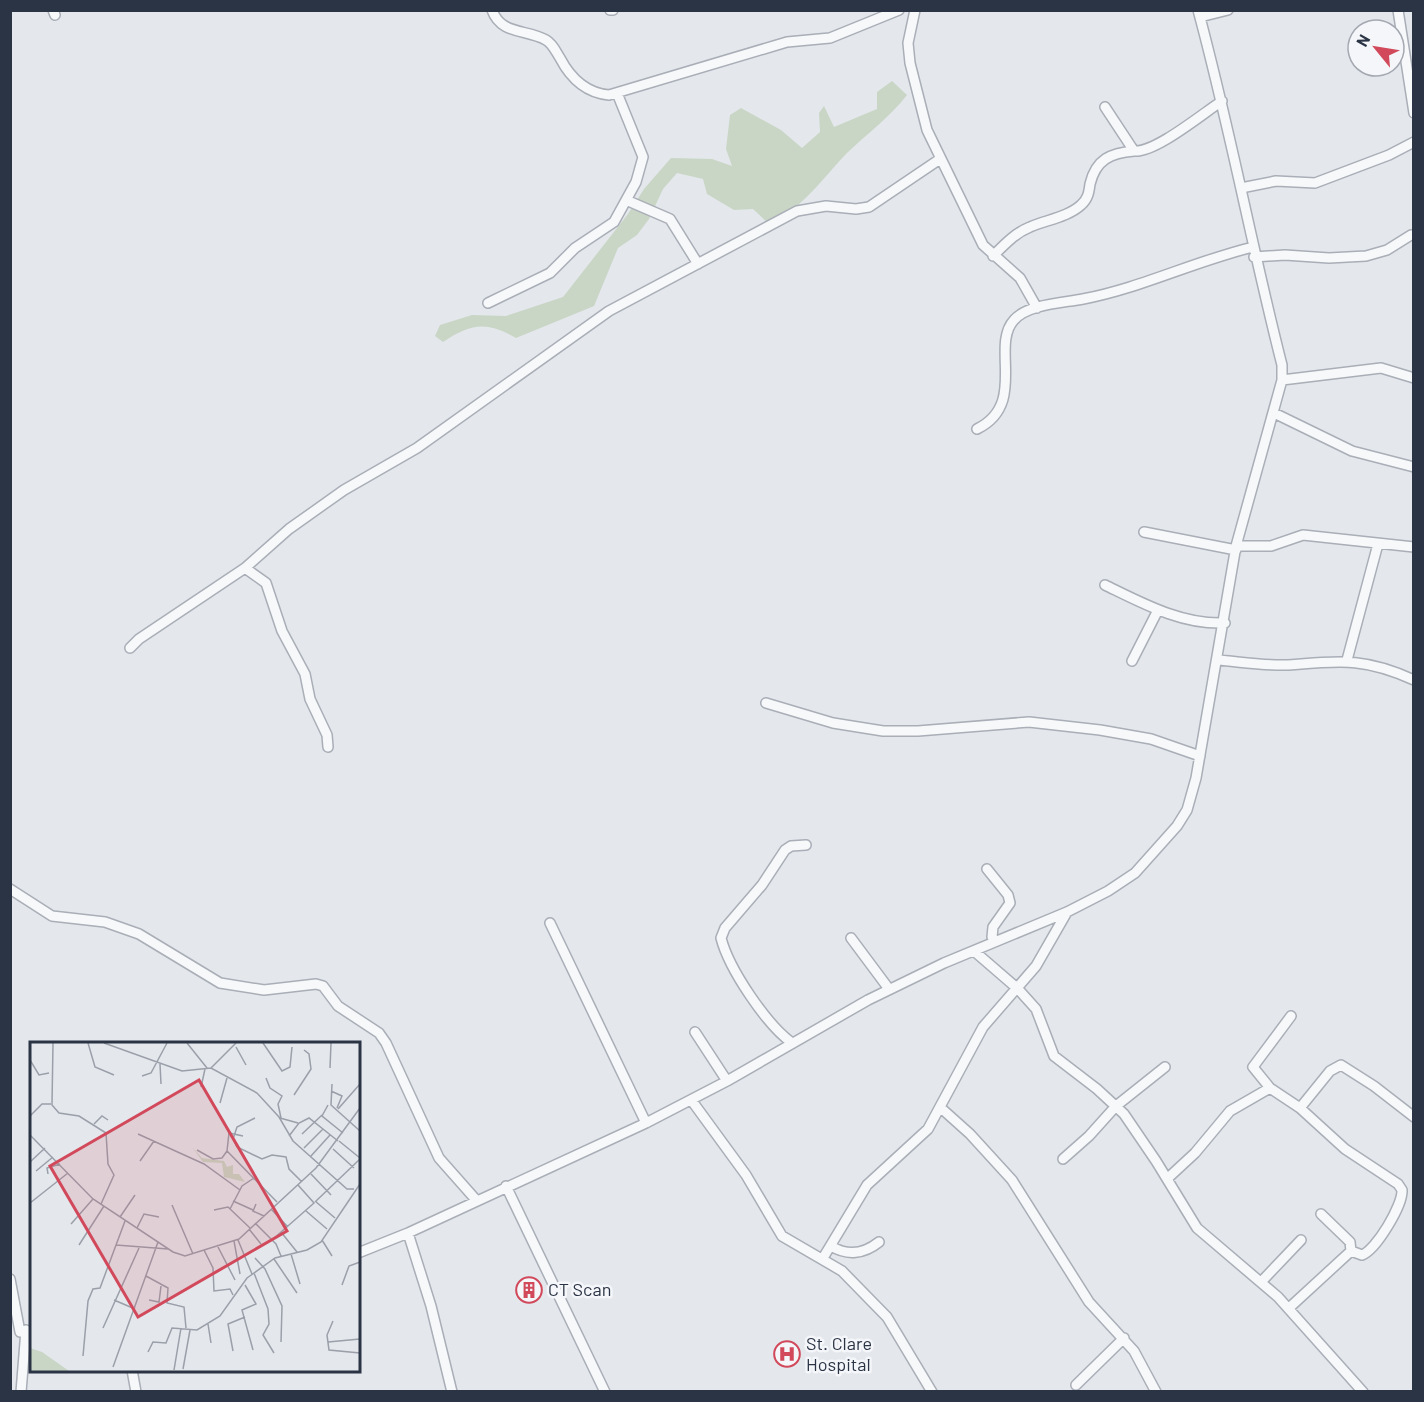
<svg xmlns="http://www.w3.org/2000/svg" width="1424" height="1402" font-family="Barlow,sans-serif">
<rect width="100%" height="100%" fill="#e4e7ec"/>
<!-- green -->
<path fill="#c9d6c5" d="M892 81 907 95C890 117 868 133 847 153 823 178 802 209 769 224L753 209 734 210 707 194 703 179 677 173 663 189 649 219 637 235 618 248 594 306 516 338C487 321 471 323 443 342L435 336 440 325 472 315 506 316 563 297 628 214 644 189 671 158 712 159 732 166 726 149 730 115 741 108 781 130 802 148 820 132 819 113 824 106 834 127 877 109V92Z"/>
<g fill="none" stroke-linecap="round" stroke-linejoin="round">
<!-- minor casing -->
<g stroke="#a9aeb7" stroke-width="12">
<path id="minor" d="M53 10 55 15
M492 10C501 35 526 29 546 40 553 44 556 52 560 58 571 79 586 93 609 95L787 42 830 38 899 10
M610 10H613
M915 10 908 43 910 63 927 130 983 245 1020 278 1037 308
M1398 10 1414 113
M1200 17 1228 10
M1105 107 1134 151C1155 153 1202 114 1222 101
M1241 188 1276 181 1315 183 1389 155 1414 142
M626 200 670 219 698 264
M993 256C1004 245 1015 233 1030 227 1046 220 1068 217 1081 205 1088 199 1089 192 1090 184 1096 159 1111 153 1134 151
M1254 257 1285 255 1329 258 1366 256 1387 250 1411 235
M488 303 550 273 575 248 614 222 636 182 643 157 617 93
M1282 380 1381 368 1414 378
M1274 413 1352 451 1414 467
M977 429C1028 404 990 346 1014 320 1028 304 1063 303 1083 299 1141 288 1195 261 1253 247
M1144 532 1236 550
M1236 546H1271L1303 535 1414 547
M245 568 266 583 282 631 305 674 310 699 327 735 328 747
M1105 585C1142 603 1182 625 1225 623
M130 648 139 639 245 568 289 529 344 490 417 448 609 311 797 211 826 206 856 209 869 207 940 159
M1218 660C1241 662 1265 666 1288 665 1339 661 1364 657 1414 680
M1347 660 1378 544
M1132 661 1158 610
M766 703 833 723 883 731H918L1029 722 1100 730 1151 739 1200 756
M987 869 1008 895 1010 903 993 927 992 937 996 941
M10 889 52 916 105 922 139 934 220 983 264 990 316 984 323 986 338 1006 379 1033 386 1043 439 1158 477 1201
M550 923 646 1123
M851 938 889 989
M974 951 1018 989 1036 1009 1054 1056 1097 1089 1124 1114 1156 1161 1197 1228 1278 1297 1363 1392
M695 1032 727 1081
M792 1043C766 1024 729 969 721 938L725 928 762 885 785 850 791 846 806 845
M1270 1088 1253 1067 1291 1016
M692 1101 746 1175 782 1236 842 1271 887 1317 932 1392
M941 1108 970 1134 1012 1180 1089 1302 1134 1351 1156 1392
M1300 1108 1345 1149 1398 1184 1402 1190C1403 1205 1376 1250 1362 1255L1351 1251
M1063 1159 1089 1136 1116 1106 1165 1067
M1168 1178 1195 1153 1230 1111 1270 1088 1300 1108 1330 1071 1341 1065 1374 1086 1414 1117
M506 1186 605 1392
M408 1233 431 1306 452 1392
M831 1246C847 1256 864 1254 879 1242
M358 1253 408 1233 646 1123 727 1081 868 1000 944 963 1067 912 1108 891 1135 873 1177 826 1187 810 1196 778 1236 546 1282 380V365C1252 248 1230 128 1198 10
M823 1258 867 1185 928 1129 983 1027 1036 966 1067 912
M10 1279 20 1332
M1261 1282 1301 1240
M1289 1308 1351 1251 1350 1242 1321 1214
M132 1370 136 1392
M1076 1385 1124 1338
M21 1392 26 1330"/>
</g>
<!-- minor -->
<use href="#minor" stroke="#f7f8fa" stroke-width="9"/>
</g>
<!-- icons -->
<defs>
<g id="building-ring" transform="scale(1.35)"><circle r="9.5" fill="#f4f6f9" stroke="#d1495b" stroke-width="1.5"/><path d="M-4-6H4V6H1V3H-1V6H-4ZM-2.5-4.3h1.7v1.8h-1.7ZM.8-4.3h1.7v1.8H.8ZM-2.5-1h1.7V.8h-1.7ZM.8-1h1.7V.8H.8Z" fill="#d1495b"/></g>
<g id="hospital-ring" transform="scale(1.35)"><circle r="9.5" fill="#f4f6f9" stroke="#d1495b" stroke-width="1.5"/><path d="M-5-5h3v3.5h4V-5h3V5h-3V1.5h-4V5h-3Z" fill="#d1495b"/></g>
</defs>
<g fill-rule="evenodd">
<use href="#building-ring" x="529" y="1290"/>
<use href="#hospital-ring" x="787" y="1354"/>
</g>
<g text-anchor="middle" stroke-width="5" stroke-linejoin="round" paint-order="stroke">
<!-- poi labels -->
<g font-size="18" fill="#2b3445" stroke="#f4f6f9" text-anchor="start">
<text x="548" y="1296">CT Scan</text>
<text x="806" y="1350">St. Clare<tspan x="806" dy="21">Hospital</tspan></text>
</g>
</g>
<!-- overview -->
<g transform="translate(30 1042)">
<rect width="330" height="330" fill="#e4e7ec"/>
<path d="M162 105 172 116 194 119 197 125 203 123V132H209L215 140 194 135 192 121 173 120ZM0 306 12 310 39 329H0Z" fill="#c9d6c5"/>
<path fill="none" stroke="#9a9fa9" stroke-width="1.5" d="M23 1 22 63 29 71 49 74 76 91 78 122 84 133 71 162M58 1 65 25 84 33M74 1 152 29 181 26 227 51 249 75 263 99 317 147H324M157 1 177 26M233 1 252 29 260 25 262 5M206 5 216 23M0 18 9 33 19 31M130 22 131 42M181 26 206 1M300 26 301 1M112 34 121 31 137 1M236 36 240 46 252 54 248 62 251 76M302 42 301 63 330 89M171 45 175 27M301 49 312 54 307 66M264 53 281 27 279 12 274 8M190 61 197 36M298 63 292 74 313 91M308 67 330 42M0 74 12 62H21M225 76 207 85 203 97 207 105 232 117 242 113 256 115 259 127 272 140M250 76 268 81M64 82 72 74 78 78M108 92 174 122 210 148M272 92 292 73M0 93 63 157 143 210 155 214 209 197 286 126 330 66M213 94 199 91 197 109 247 160M259 94 269 81 279 76 308 99M309 99 330 116M274 106 293 87M303 107 324 126M167 108 183 117 192 116 197 109M281 114 300 93M110 119 124 99M0 120 15 106M6 129 23 115M18 132 17 126 30 122M281 132 301 153M203 159 223 168M285 159 305 176M286 159 330 117M0 161 38 131M226 162 223 169 234 174M142 163 163 212M200 167 212 144 224 136M241 167 258 185M184 168 198 165 220 186M276 169 297 187M90 175 105 153M225 181 246 202 251 214M41 182 63 157M107 186 114 172 129 175M219 187 231 202M251 190 267 210M208 198 222 232M242 198 284 161 268 143M292 198 302 214M204 199 210 232M49 203 74 164M86 203 138 207M187 203 205 238M174 208 183 226 184 249 200 247 203 253M261 212 270 242M225 216 235 227 252 264 251 300M244 217 267 251M224 231 238 267 239 282 233 293 244 311M116 234 138 246 137 261 154 265 156 286M215 243 226 262 212 268 223 308M312 243 319 224 330 220M84 258 105 267M119 258 129 260 131 244M303 279 297 293 299 308 330 311M178 282 181 301M73 286 109 206M298 300 330 297M203 309 198 282 215 275M118 310 123 300 136 301 142 286 167 288 190 274 217 236 245 216 277 208 291 200 330 142M53 314 58 259 63 247 70 246 95 179M83 325 128 200M153 327 160 288M144 328 151 286"/>
<path fill="#d1495b" fill-opacity="0.15" stroke="#d1495b" stroke-width="3" d="M169 38 257 189 108 275 20 124Z"/>
<rect width="330" height="330" fill="none" stroke="#2b3445" stroke-width="3"/>
</g>
<!-- border -->
<rect width="1424" height="1402" fill="none" stroke="#2b3445" stroke-width="24"/>
<!-- north arrow -->
<g transform="translate(1376 48) rotate(300)"><circle r="28" fill="#f4f6f9" stroke="#a4a8b1" stroke-width="1.5"/>
<path d="M0-4.5L10 22L0 15L-10 22Z" fill="#d1495b"/>
<text y="-9" font-size="16" font-weight="bold" text-anchor="middle" fill="#2b3445">N</text>
</g>
</svg>
